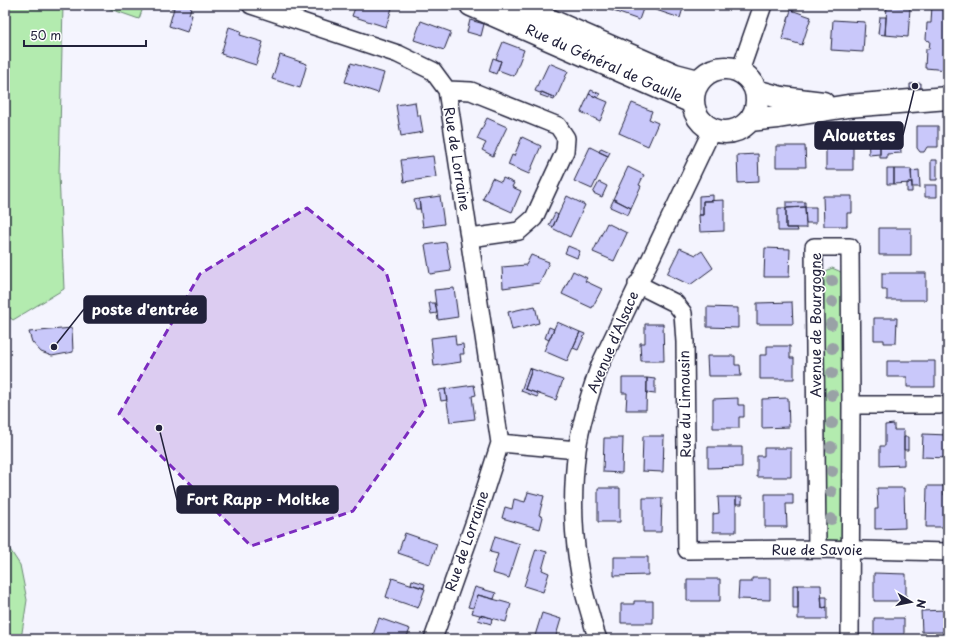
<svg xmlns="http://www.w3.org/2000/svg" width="953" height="644" font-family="'Playpen Sans',sans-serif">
<rect width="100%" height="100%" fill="#f4f4fe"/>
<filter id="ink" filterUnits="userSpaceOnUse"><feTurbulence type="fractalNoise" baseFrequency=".025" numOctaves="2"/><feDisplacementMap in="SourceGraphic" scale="8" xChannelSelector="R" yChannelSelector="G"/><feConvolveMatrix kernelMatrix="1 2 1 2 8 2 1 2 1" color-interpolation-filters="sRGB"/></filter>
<g filter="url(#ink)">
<!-- green -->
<path fill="#b3ebaf" stroke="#6a8675" d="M5 5H63L59 174 64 289 13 320 5 314Z
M99 5H144L139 19Z
M832 268 839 271 845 275 844 537 839 542H826L822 538V276L826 271Z
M5 542 20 565 27 600 21 639H5Z"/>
<!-- building -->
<path fill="#c9c8fa" stroke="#22223b" d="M172 5H192L189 14 192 15 187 32 169 26 174 8H171Z
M356 5H383L392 8 386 27 352 16Z
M596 5H684L680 18 644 6 639 20Z
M932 5H948V70L925 68 926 49H929L930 41 926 40 927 23H931Z
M887 6 910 8 908 37 885 35Z
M791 10 811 17 802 45 782 39Z
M880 17H886L885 35 878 34Z
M470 20 484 24 481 36 467 32Z
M833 20 865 22 863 52 831 50Z
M421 21 451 32 444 50 414 40Z
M229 27 241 31 240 35 263 42 256 65 221 54Z
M503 42 524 50 514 76 498 70 501 61 496 59Z
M280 55 307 64 300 88 272 79Z
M493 58 501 61 496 74 489 71Z
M351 63 384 73 378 93 345 82Z
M549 63 568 71 556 98 541 92 540 93 535 91 540 79 541 80Z
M921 83V88H910V84Z
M591 90 600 94 598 98 589 94Z
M542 92 555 98 554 100 540 95Z
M589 94 608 102 600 121 581 112Z
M415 102 417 115H420L423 132 401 136 396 105Z
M632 103 652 111 649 119 658 123 648 146 619 133Z
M487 118 507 127 493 156 482 150 486 143 477 139Z
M917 126H938V147H927L924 152H920L917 148Z
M890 133H900L901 153 887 154V158H880V134Z
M868 134H880V154L869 155Z
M522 137 541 146 529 174 508 165 512 155 514 156Z
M840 139H853V170H826V140Z
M776 146H805L806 167H776Z
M590 147 608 156 592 189 574 181Z
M601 148 610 152 608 156 599 152Z
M758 154 759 182 738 183 737 155Z
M433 156 436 177 404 182 401 160Z
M931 160H937V180H931Z
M628 167 644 175 639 185 641 186 631 208 613 199Z
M887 169H894V184H887Z
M894 169H911L912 183 894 184Z
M919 170 920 187H912L911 171Z
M492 178 501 182 503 178 514 183 512 187 521 191 512 212 483 199Z
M599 182 607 186 602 197 593 193Z
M907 183H912V192H907Z
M925 185H937V197H925Z
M713 195V201H703V215H699V196Z
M440 196 444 224 423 227 419 199Z
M567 196 585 205 570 237 552 228Z
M823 196H852V213H847V226H824Z
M419 199 420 209H416L414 200Z
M614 199 631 208 628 215 610 207Z
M724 200V231L700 232 699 215H703V201Z
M786 202H805V207L786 208Z
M805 207H816V223H806Z
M805 207 806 228H786V208Z
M778 208H786V228H797L798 231H778Z
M555 213 558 215 553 227 549 225Z
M607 223 627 233 614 261 593 252Z
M879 228H911V255H879Z
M446 242 451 271 430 274 425 245Z
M568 246 580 251 577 258 565 253Z
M680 248 696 255 702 251 713 268 690 285 667 274Z
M765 248 790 249 789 277H764Z
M531 255 549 262 540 283 503 288 502 267 526 265Z
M573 271 587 278 585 281 602 289 592 308 562 294Z
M882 273H926V300H887V290H882Z
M454 288 458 317 438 320 434 290Z
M792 302 793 324H757V303Z
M429 303H435L437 313 431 314Z
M535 306 539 323 512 330 508 312Z
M707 307 738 308V328L707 327Z
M874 318H897L896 343H884V340H874Z
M557 322 580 332 567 361 544 351Z
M645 324H663L664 361H641L640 343H645Z
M549 327 554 329 549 340 545 338Z
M72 328 73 352 52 356 41 352 32 342 29 332Z
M580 332 585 334 578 350 573 348Z
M455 335 456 345 463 344 464 354H460L461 362 434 366 431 338Z
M767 346H790V358H794V379H760V355H767Z
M707 356H735V365H740L741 376H708Z
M887 361H935V387H907V377H887Z
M529 368 532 369 525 389 539 394 537 397 521 391Z
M532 369 563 380 556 400 525 389Z
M622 378H647L646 410H626L627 393H622Z
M647 378 655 379V394L647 393Z
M474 385 476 395 472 396 475 419 450 422 445 389Z
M445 389 447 400 441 401 439 390Z
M738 398V405H744V417H739V428H713V399Z
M788 398 789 427 762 428V399Z
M894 424V430H904V465L880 466V446H885V425Z
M923 434 948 435V458L922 457Z
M643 436H664L663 472 642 471Z
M904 437H908V450H904Z
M604 438H623L622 473 603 472Z
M708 447H742V467L708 468Z
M764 448H791V477H757V456H764Z
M927 486H944V495H948V527H926Z
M598 488H620V522H598Z
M877 488H904L905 528 875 529V509H878Z
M528 492 544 496 539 515 543 517 540 529 502 518 505 507 512 509 514 499 525 502Z
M765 494H793V504H786L787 527H765Z
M718 497H736V532H713V514L719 513Z
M736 497H742V504H736Z
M643 498H662L661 532H643Z
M405 533 437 544 430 564 398 553Z
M495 536 520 544 509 578 492 573 498 554 490 552Z
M536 549 547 552 542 570 549 573 543 592 524 586Z
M614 557H648V575L614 576Z
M874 573 906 574V601H874Z
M392 578 425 589 418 608 386 597Z
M752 578H770V600L738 599 739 582H752Z
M687 579H720V601H687Z
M412 580 425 584 424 588 411 584Z
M793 585H798V609H793Z
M798 585H821L822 608 827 607V619H798Z
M475 587 496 593 494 599 478 595 473 608 468 607Z
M478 595 511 604 506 622 472 613Z
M945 595H948V632H922L921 611 945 610Z
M821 597H827V607L822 608Z
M634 601H653V623H621V604H634Z
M542 613 561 619 555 639H534Z
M480 615 492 618 491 624 478 620Z
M379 618 410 629 406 639 372 638Z
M874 618H904V636H910V639H874Z"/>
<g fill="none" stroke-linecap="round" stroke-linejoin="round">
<!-- street casing -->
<g stroke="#22223b" stroke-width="20">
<path id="street" d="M251 5 398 54 433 71 447 90 500 443 475 521 433 639
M740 71 763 5
M447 90 471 91 558 126 566 138 565 151 534 218 519 231 470 238
M637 284 675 303 683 313 685 342 687 550 817 549 948 552
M851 405H940
M500 443 577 450
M817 549 814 247H850L851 405 850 639
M598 639C594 630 592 620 589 610 573 557 570 505 577 450 581 421 590 393 600 365L712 130"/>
</g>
<!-- secondary casing -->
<g stroke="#22223b" stroke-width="25">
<path id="secondary" d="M471 5 692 102
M515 5 675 75 698 81
M693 100a32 32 0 1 1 64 0a32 32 0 1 1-64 0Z
M756 91 782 98 823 103
M750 120 778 117 848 106 948 98"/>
</g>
<!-- street -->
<use href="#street" stroke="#fff" stroke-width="17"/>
<!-- secondary -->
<use href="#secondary" stroke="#fff" stroke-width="22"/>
</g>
<!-- trees -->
<g fill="#99a2a6">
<circle cx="832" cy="281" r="6"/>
<circle cx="832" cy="302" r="6"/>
<circle cx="831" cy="324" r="6"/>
<circle cx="832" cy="348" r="6"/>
<circle cx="832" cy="373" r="6"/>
<circle cx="832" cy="395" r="6"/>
<circle cx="832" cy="423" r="6"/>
<circle cx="831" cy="447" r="6"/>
<circle cx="832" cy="471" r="6"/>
<circle cx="831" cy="492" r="6"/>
<circle cx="831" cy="519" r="6"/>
</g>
</g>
<!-- marked area -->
<path fill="#7b2cbf" fill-opacity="0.2" stroke="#7b2cbf" stroke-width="3" stroke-dasharray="8 5" stroke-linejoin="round" d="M307 208 386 272 426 407 353 511 251 546 119 414 200 274Z"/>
<g text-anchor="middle" stroke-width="3" stroke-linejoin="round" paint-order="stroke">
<!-- street labels -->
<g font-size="14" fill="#22223b" stroke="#fff">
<text transform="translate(604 63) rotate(24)" y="5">Rue du Général de Gaulle</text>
<text transform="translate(457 159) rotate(81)" y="5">Rue de Lorraine</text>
<text transform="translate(816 325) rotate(-90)" y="5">Avenue de Bourgogne</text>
<text transform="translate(613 342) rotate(-67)" y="5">Avenue d'Alsace</text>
<text transform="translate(685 404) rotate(-91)" y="5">Rue du Limousin</text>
<text transform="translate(467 541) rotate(-71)" y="5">Rue de Lorraine</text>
<text x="817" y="555">Rue de Savoie</text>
</g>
</g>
<!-- callouts -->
<path fill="none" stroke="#22223b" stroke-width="1.5" d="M915 86L903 135M54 347L84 309M159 428L177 500"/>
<g fill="#22223b" stroke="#fff" stroke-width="1.5">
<circle cx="915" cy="86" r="4"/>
<circle cx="54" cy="347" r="4"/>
<circle cx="159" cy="428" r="4"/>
</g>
<g fill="#22223b" stroke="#22223b" stroke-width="1.5">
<rect x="815" y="122" width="88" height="27" rx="4"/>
<rect x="84" y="296" width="122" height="27" rx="4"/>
<rect x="177" y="486" width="161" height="27" rx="4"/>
</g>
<g font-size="15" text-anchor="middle" font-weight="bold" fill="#fff">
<text x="859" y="141">Alouettes</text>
<text x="145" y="315">poste d'entrée</text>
<text x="258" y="505">Fort Rapp - Moltke</text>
</g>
<!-- margin -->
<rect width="953" height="644" fill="none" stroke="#fff" stroke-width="20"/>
<rect x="10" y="10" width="933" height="624" fill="none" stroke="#22223b" stroke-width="1.5" filter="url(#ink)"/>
<!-- north arrow -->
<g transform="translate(911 602) rotate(100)" stroke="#ffffff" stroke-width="3" paint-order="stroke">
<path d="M0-3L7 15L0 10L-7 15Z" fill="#22223b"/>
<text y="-6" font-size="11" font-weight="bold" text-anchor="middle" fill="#22223b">N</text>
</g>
<!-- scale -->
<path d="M24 40v6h122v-6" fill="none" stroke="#22223b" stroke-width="2"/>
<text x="30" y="40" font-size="12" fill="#22223b" stroke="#ffffff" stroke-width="3" paint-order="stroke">50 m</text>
</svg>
